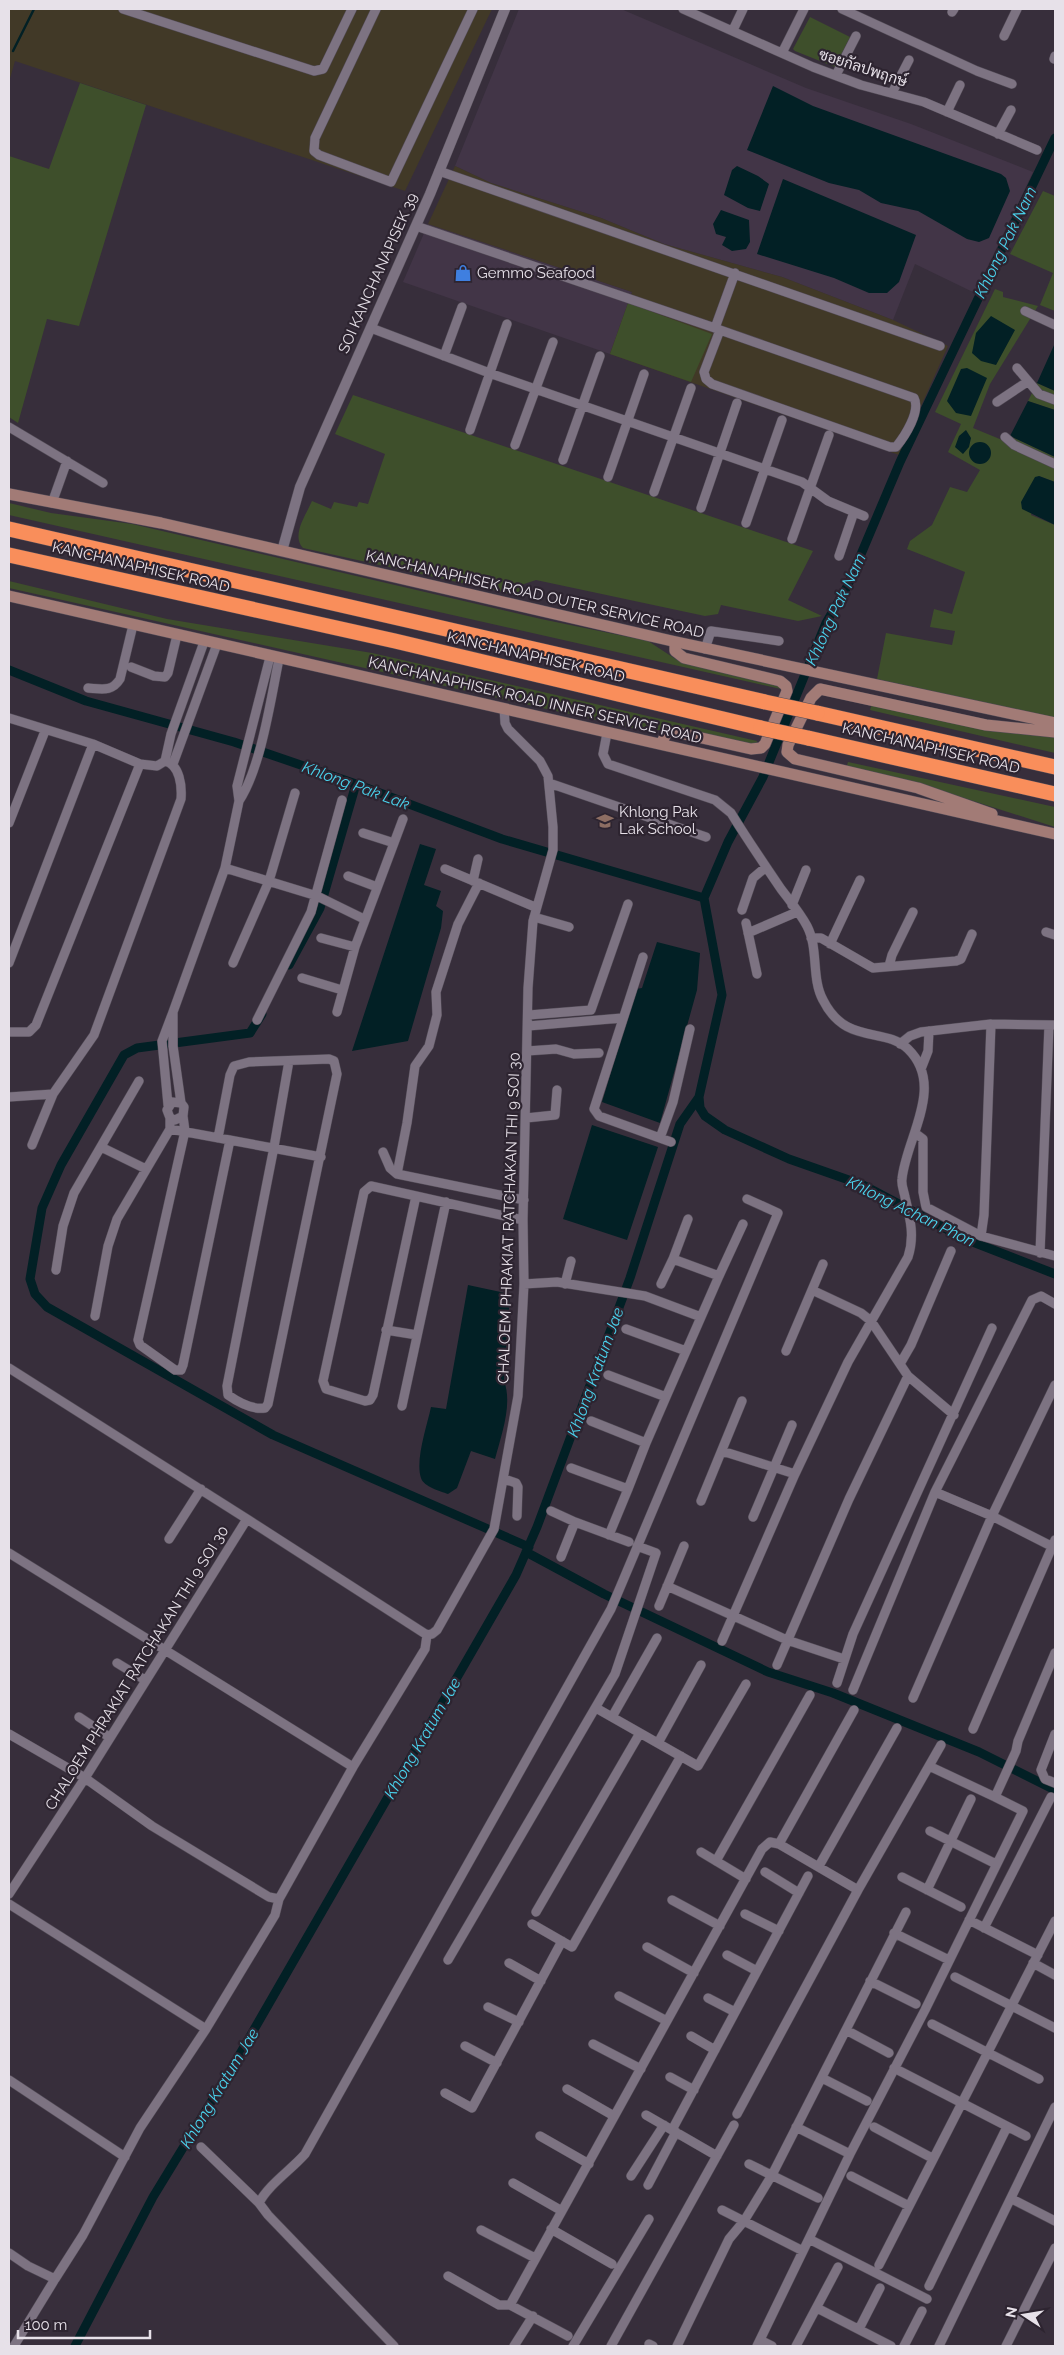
<svg xmlns="http://www.w3.org/2000/svg" width="1064" height="2355" font-family="Raleway,Sarabun,sans-serif">
<rect width="100%" height="100%" fill="#372e3b"/>
<!-- built -->
<path fill="#423547" d="M519 9H621L806 88 911 124 1033 172 975 293 915 264 893 320 782 277 664 244 601 218 491 183 455 166Z
M428 224 632 292 610 354 403 282Z"/>
<!-- industrial -->
<path fill="#413927" d="M9 9H492L405 191 15 61 9 82Z
M455 166 491 183 601 218 664 244 782 277 893 320 948 346 899 455 610 354 632 292 428 224Z"/>
<!-- green -->
<path fill="#3e4f2b" d="M810 17 850 37 835 67 795 51 793 49Z
M80 83 146 105 79 326 47 319 18 423 9 417V156L49 169Z
M1043 191 1055 196V311L1040 305 1053 273 1010 254Z
M995 289 1003 292V297L1038 306 990 384 973 428 1007 442 1010 436 1055 457V482L1039 476 1031 515 1055 525V718L877 679 886 633 952 645 955 631 930 627 934 609 952 614 965 572 907 549 910 541 932 525 950 487 967 492 980 470 948 452 961 424 935 412Z
M628 303 712 334 691 382 610 354Z
M1037 383 1055 391V410L1028 401Z
M353 395 813 551 788 600 822 616 798 621 721 605 718 614 705 616 536 580 521 585 520 596 303 548C291 535 306 515 312 501L331 509 334 502 357 507 359 502 368 504 385 454 335 434Z
M9 503 51 513 132 524 541 619 648 641 677 660 776 683 781 689 9 515Z
M9 581 167 619 372 653 757 741 756 745 676 729 645 731 9 588Z
M872 703 1055 737V753L870 710Z
M848 762 1055 807V827L942 791 846 769Z"/>
<!-- water -->
<path fill="#022025" d="M773 86 813 106 1001 174 1006 178 1010 191 989 238 979 242 967 239 918 211 881 203 859 190 829 183 747 150Z
M737 166 758 176 769 184 760 211 748 208 724 195 732 170Z
M783 179 916 235 899 282 887 293H869L834 278 757 254Z
M721 210 749 220 750 242 746 249 732 251 722 245 726 237 716 234 713 224Z
M991 316 1015 330 996 365 981 361 972 353 976 333Z
M1055 343V391L1037 383Z
M967 368 987 378 971 416 956 413 947 401 961 369Z
M1028 401 1055 410V457L1010 436Z
M966 430 971 438 969 447 963 454 955 447 959 436Z
M969 453a11 11 0 1 1 22 0a11 11 0 1 1-22 0Z
M1039 476 1055 482V525L1022 509 1021 502 1035 477Z
M420 844 436 849 424 885 441 891 436 906 443 911 441 928 408 1041 352 1051Z
M657 942 700 953 697 990 660 1123 602 1102 636 989 642 988Z
M592 1125 658 1147 627 1240 563 1219Z
M468 1285 510 1294 504 1381C513 1404 501 1436 495 1459L471 1451 457 1488 448 1494C440 1491 424 1487 421 1478 415 1460 427 1426 431 1407L446 1409Z"/>
<g fill="none" stroke-linecap="round" stroke-linejoin="round">
<!-- stream -->
<path stroke="#022025" stroke-width="2.5" d="M13 51 34 9"/>
<!-- canal -->
<path stroke="#022025" stroke-width="9" d="M1055 138 900 462 848 585 826 623 763 777 728 842 704 898 722 995 699 1097 700 1108 705 1116 725 1130 789 1159 863 1185 965 1239 1055 1274
M9 670 86 701 234 742 356 784 502 839 704 898
M289 965 320 908 356 784
M262 1014 250 1033 137 1048 124 1055 61 1165 42 1208 30 1279 35 1294 47 1307 273 1435 529 1547
M526 1552 604 1594 768 1672 833 1693 979 1752 1055 1790
M75 2346 153 2197 233 2066 516 1575 537 1527 630 1278 680 1124 699 1097"/>
<!-- minor casing -->
<g stroke="#524b56" stroke-width="10">
<path id="minor" d="M123 9 314 71 323 69 326 63 352 9
M376 9 315 138 314 151 319 155 391 182 473 9
M683 9 813 67 861 85 924 102 1037 150
M842 9 977 71 1012 84
M952 12 954 9
M733 30 743 9
M1004 36 1017 9
M782 53 804 9
M1054 59 1055 56
M836 75 856 36
M892 93 909 60
M947 112 960 85
M998 134 1011 110
M439 171 940 346
M416 226 715 328 720 330 914 398C921 411 905 436 896 447H890L712 384 706 379 704 372 720 330
M1025 311 1055 325
M371 328 492 374 802 482 828 501 864 516
M715 328 735 273
M444 356 462 307
M1017 368 1039 394 1055 400
M997 402 1027 382
M9 427 103 483
M470 430 507 324
M1005 437 1014 445 1055 464
M515 445 553 342
M563 460 600 356
M608 477 644 374
M654 492 691 388
M52 503 67 461
M701 508 737 403
M746 523 782 420
M792 539 829 435
M839 556 854 512
M705 649 711 631 779 641
M131 667 154 676 165 677 168 673 177 635
M88 688C102 689 112 692 120 679L133 625
M9 718 93 744 140 764 157 766 165 761 171 734 204 642
M607 733 603 754 608 764 715 800 731 813C747 839 764 864 781 889 790 901 800 913 807 926 819 949 811 978 823 1000 846 1046 884 1026 908 1049 946 1086 906 1138 902 1179 901 1185 904 1191 905 1197 910 1218 915 1236 908 1257L848 1362 795 1474
M173 764 217 644
M549 783 706 837
M239 801C261 768 271 698 279 659
M9 823 45 731
M363 833 394 843
M225 868 317 896 364 919
M445 869 535 907
M348 876 377 887
M473 881 478 859
M792 905 806 870
M742 910 753 878 766 867
M534 917 569 927
M746 923 757 974
M1046 932 1055 935
M748 933 797 912
M321 938 355 947
M811 938H821L873 968 956 961 961 959 972 934
M830 944 860 880
M643 957 594 1109 599 1116 671 1142
M9 963 93 744
M233 963 269 881 295 793
M889 966 892 955 913 912
M302 978 342 990
M173 1012 225 868 239 801 237 786 270 657
M337 1012 355 947 403 819
M529 1015 591 1010 628 904
M257 1020 311 912 342 800
M528 1026 622 1018
M9 1032H29L36 1025 140 764
M900 1044 910 1036 921 1032 991 1024 1055 1025
M527 1051 556 1049 574 1054 599 1053
M921 1069 928 1051 929 1031
M9 1097 53 1094 94 1035 181 799C182 786 180 765 165 761
M168 1105 162 1041 173 1012V1046L181 1103
M183 1116 185 1131 138 1340 140 1345 175 1370H181L183 1365 230 1140
M526 1118 555 1115 557 1090
M170 1129V1118L167 1110 172 1102 181 1103 184 1107 183 1116 175 1120 170 1118
M915 1133 923 1139V1192L926 1207 981 1236 1055 1256
M218 1138 230 1075 234 1066 249 1062 329 1059 334 1061 337 1074 268 1404 265 1408C252 1410 238 1402 228 1395L227 1386 274 1147 289 1061
M660 1138 673 1102 690 1029
M32 1145 53 1094
M101 1147 146 1169
M383 1152 390 1168 397 1174 524 1200
M397 1174 407 1123 415 1066 429 1046 437 1015 436 992 458 924 479 883
M371 1186 416 1196 373 1395 370 1400 365 1401 326 1389 323 1381 364 1192Z
M416 1196 523 1220
M981 1236 984 1215 991 1024
M1040 1253 1049 1025
M673 1259 688 1219
M56 1270 63 1226 74 1193 139 1081
M719 1276 743 1224
M524 1284 557 1282 645 1296 701 1317
M565 1284 571 1261
M661 1284 673 1259 719 1276 666 1397
M812 1290 861 1313 871 1321 908 1376 954 1415
M95 1316 108 1246 117 1219 170 1129 321 1157
M626 1329 686 1351
M386 1330 417 1335
M786 1351 823 1264
M900 1364 911 1345 951 1251
M9 1368 247 1519
M608 1375 666 1397 646 1443
M402 1406 446 1202
M591 1421 646 1443 628 1489
M722 1451 795 1474 722 1641
M571 1468 628 1489 609 1535
M504 1479 516 1483 518 1487 517 1516
M935 1492 992 1516 1055 1548
M701 1501 742 1401
M551 1511 575 1522 561 1557
M753 1517 792 1425
M575 1522 629 1542
M169 1539 201 1489
M9 1553 353 1767
M667 1586 787 1640 844 1659
M659 1606 684 1546
M117 1663 145 1680
M777 1665 849 1499 908 1376
M837 1683 853 1634 992 1328
M853 1690 935 1492 1032 1300 1041 1296 1055 1304
M913 1698 992 1516 1055 1385
M596 1708 698 1766 746 1684
M79 1717 109 1737
M612 1717 657 1638
M973 1729 1055 1540
M9 1734 85 1778 152 1826 269 1897 279 1899
M1055 1734 1041 1770 1045 1779 1055 1783
M658 1743 701 1665
M929 1766 995 1797
M930 1831 996 1864
M779 1844 854 1710
M701 1852 746 1879
M716 1861 810 1695
M819 1866 897 1728
M765 1872 799 1893
M902 1877 961 1907
M927 1890 971 1799
M9 1894 85 1778 247 1519 427 1635 432 1634 437 1630 494 1529 518 1396 524 1284 523 1220 528 988 533 921 553 850V827L548 776 540 761 508 729 505 723 504 708
M672 1900 720 1926
M9 1904 206 2029
M536 1912 640 1733
M745 1914 779 1931
M969 1920 1038 1955
M532 1924 572 1947 681 1756
M984 1928 1051 1797
M894 1933 949 1960
M647 1947 694 1973
M727 1955 757 1971
M448 1960 615 1674 656 1553 637 1546
M509 1963 541 1981
M1033 1963 1055 1975
M955 1977 1055 2028
M870 1981 916 2004
M619 1996 667 2021
M708 1998 735 2012
M488 2007 519 2022
M932 2024 1039 2079
M846 2030 889 2053
M691 2036 715 2050
M593 2044 641 2069
M465 2046 497 2063
M894 2068 1026 2136
M670 2077 694 2090
M822 2078 867 2101
M9 2080 125 2157
M567 2089 614 2116
M445 2093 472 2108 562 1941
M737 2114 858 1890 941 1745
M646 2115 717 2156
M796 2127 850 2154
M874 2127 932 2158
M672 2130 808 1876
M540 2136 589 2164
M201 2147 259 2203
M749 2164 818 2198
M631 2176 664 2125
M851 2176 909 2206
M513 2183 562 2211
M648 2185 676 2132
M1012 2199 1055 2221
M722 2210 803 2251
M551 2229 612 2264
M481 2230 535 2258
M809 2239 927 2299
M9 2253 28 2266 55 2279 83 2235 140 2128 206 2029 275 1915 279 1899 353 1767 425 1649 427 1635
M879 2265 1055 1921
M448 2276 499 2305H510L568 2336
M929 2286 1007 2127
M510 2305 762 1849 770 1842 779 1844 858 1890
M817 2308 891 2346
M859 2329 880 2288
M760 2340 772 2346
M649 2344 653 2346
M14 2346 55 2279
M394 2346 268 2215 259 2203C268 2185 291 2170 305 2154L611 1609 778 1213 747 1199
M514 2346 533 2316
M573 2346 649 2219
M611 2346 734 2125
M677 2346 729 2239 744 2221 772 2175 906 1912
M757 2346 850 2154 925 2010 1023 1811 995 1797 1016 1751 1018 1741 1055 1653
M796 2346 838 2267
M904 2346 922 2311
M939 2346 1055 2107
M1006 2346 1055 2248"/>
</g>
<!-- tertiary casing -->
<g stroke="#524b56" stroke-width="11">
<path id="tertiary" d="M282 551 300 487 430 194 505 9"/>
</g>
<!-- secondary casing -->
<g stroke="#524b56" stroke-width="12">
<path id="secondary" d="M9 494 161 523 672 641 1055 723
M9 596 1055 834
M661 744 667 732H675L751 749 761 748 765 744 787 691 786 686 780 681 684 658 675 651V642
M992 814 918 788 795 759 787 752 788 745 811 698 820 689 986 725 1055 732"/>
</g>
<!-- motorway casing -->
<g stroke="#524b56" stroke-width="16">
<path id="motorway" d="M9 529 765 702
M9 555 395 641 761 728
M817 713 1055 767
M808 738 1055 794"/>
</g>
<!-- minor -->
<use href="#minor" stroke="#7d7382" stroke-width="9"/>
<!-- tertiary -->
<use href="#tertiary" stroke="#7d7382" stroke-width="10"/>
<!-- secondary -->
<use href="#secondary" stroke="#a27b76" stroke-width="11"/>
<!-- motorway -->
<use href="#motorway" stroke="#f98e5b" stroke-width="15"/>
<!-- motorway-bridge casing -->
<g stroke="#524b56" stroke-width="16" stroke-linecap="butt">
<path id="motorway-bridge" d="M765 702 817 713
M761 728 808 738"/>
</g>
<!-- motorway-bridge -->
<use href="#motorway-bridge" stroke="#f98e5b" stroke-width="15"/>
</g>
<!-- icons -->
<defs>
<g id="shop-bare" transform="scale(1.35)"><path d="M-5-2.5h2.3a2.7 3.5 0 0 1 5.4 0H5L5.5 6h-11ZM-1.5-2.5h3a1.5 2.3 0 0 0-3 0Z" fill="#3f7fe0" stroke="#2d2430" stroke-width="2.5" paint-order="stroke"/></g>
<g id="school-bare" transform="scale(1.35)"><path d="M0-5L7-2L0 1L-7-2ZM-4 1L0 2.5L4 1V4Q0 6-4 4Z" fill="#8d6e63" stroke="#2d2430" stroke-width="2.5" paint-order="stroke"/></g>
</defs>
<g fill-rule="evenodd">
<use href="#shop-bare" x="463" y="273"/>
<use href="#school-bare" x="605" y="821"/>
</g>
<g text-anchor="middle" stroke-width="4.5" stroke-linejoin="round" paint-order="stroke">
<!-- street labels -->
<g font-size="15" fill="#e7e1e9" stroke="#2d2430">
<text transform="translate(863 68) rotate(18)" y="5">ซอยกัลปพฤกษ์</text>
<text transform="translate(378 273) rotate(-66)" y="5">SOI KANCHANAPISEK 39</text>
<text transform="translate(141 567) rotate(13)" y="5">KANCHANAPHISEK ROAD</text>
<text transform="translate(535 594) rotate(13)" y="5">KANCHANAPHISEK ROAD OUTER SERVICE ROAD</text>
<text transform="translate(536 657) rotate(13)" y="5">KANCHANAPHISEK ROAD</text>
<text transform="translate(535 700) rotate(13)" y="5">KANCHANAPHISEK ROAD INNER SERVICE ROAD</text>
<text transform="translate(931 748) rotate(13)" y="5">KANCHANAPHISEK ROAD</text>
<text transform="translate(509 1218) rotate(-88)" y="5">CHALOEM PHRAKIAT RATCHAKAN THI 9 SOI 30</text>
<text transform="translate(137 1668) rotate(-58)" y="5">CHALOEM PHRAKIAT RATCHAKAN THI 9 SOI 30</text>
</g>
<!-- poi labels -->
<g font-size="15" fill="#e7e1e9" stroke="#2d2430" text-anchor="start">
<text x="477" y="278">Gemmo Seafood</text>
<text x="619" y="817">Khlong Pak<tspan x="619" dy="17">Lak School</tspan></text>
</g>
<!-- water labels -->
<g font-size="16" font-style="italic" fill="#4ad3ed" stroke="#2d2430">
<text transform="translate(1005 242) rotate(-64)" y="6">Khlong Pak Nam</text>
<text transform="translate(835 609) rotate(-65)" y="6">Khlong Pak Nam</text>
<text transform="translate(356 785) rotate(20)" y="6">Khlong Pak Lak</text>
<text transform="translate(911 1211) rotate(26)" y="6">Khlong Achan Phon</text>
<text transform="translate(595 1372) rotate(-70)" y="6">Khlong Kratum Jae</text>
<text transform="translate(422 1738) rotate(-60)" y="6">Khlong Kratum Jae</text>
<text transform="translate(219 2088) rotate(-59)" y="6">Khlong Kratum Jae</text>
</g>
</g>
<!-- border -->
<rect width="1064" height="2355" fill="none" stroke="#e7e1e9" stroke-width="20"/>
<!-- north arrow -->
<g transform="translate(1024 2315) rotate(282)" stroke="#2d2430" stroke-width="4" paint-order="stroke">
<path d="M0-4L9 19L0 12L-9 19Z" fill="#e7e1e9"/>
<text y="-8" font-size="14" font-weight="bold" text-anchor="middle" fill="#e7e1e9">N</text>
</g>
<!-- scale -->
<path d="M18 2330v8h132v-8" fill="none" stroke="#e7e1e9" stroke-width="2.5"/>
<text x="25" y="2330" font-size="15" fill="#e7e1e9" stroke="#2d2430" stroke-width="4" paint-order="stroke">100 m</text>
</svg>
